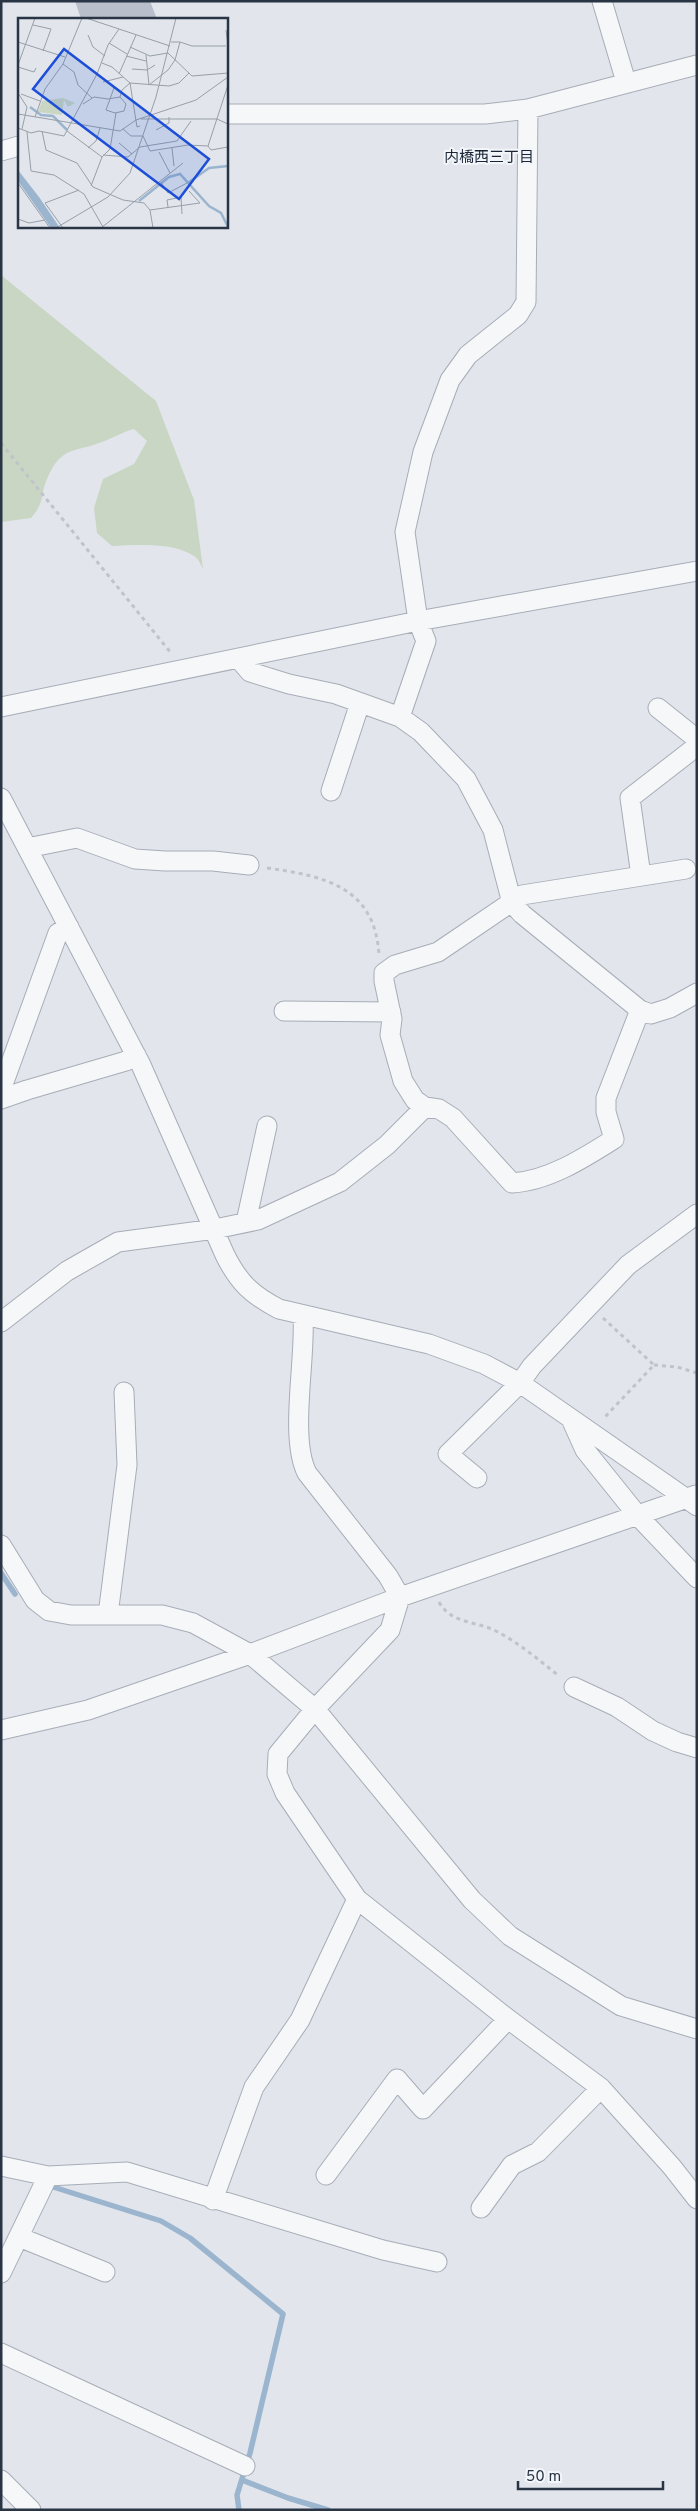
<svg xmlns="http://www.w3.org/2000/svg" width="698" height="2511" font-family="Overpass,'Noto Sans JP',sans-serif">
<rect width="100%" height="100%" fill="#e2e6ec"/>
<!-- green -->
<path fill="#c8d6c3" d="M1 275 156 401 194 500 203 569C201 565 198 558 194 556 173 542 136 545 112 546L97 533 94 508 103 479 134 464 147 441 134 429C122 432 113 438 102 442 73 453 61 446 47 479 39 498 46 500 31 518L1 522Z"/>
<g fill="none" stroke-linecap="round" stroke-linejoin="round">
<!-- stream -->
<path stroke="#9bb5ce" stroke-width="5.5" d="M1 1573 15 1594
M47 2185 161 2221 190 2238 283 2314 250 2453 237 2495 239 2510
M242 2480 288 2498 328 2510"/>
</g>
<!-- building -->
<path fill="#b9bfca" d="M75 1H150L157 19H81Z"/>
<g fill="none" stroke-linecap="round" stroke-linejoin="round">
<!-- minor casing -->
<g stroke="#a7adb7" stroke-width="21">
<path id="minor" d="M602 1 626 82
M226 114H485L528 109 697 65
M1 151 19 146
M238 658 250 672 289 684 336 694 400 717 421 732 466 779 493 830 512 903 522 914 640 1010 651 1014 670 1008 697 993
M1 707 418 621 697 571
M658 708 697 739
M400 717 426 641 418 621 405 532 423 452 450 380 468 355 518 315 526 302 528 109
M331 791 360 703
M1 798 141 1065 225 1255C239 1283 252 1295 279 1309L429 1344 484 1364 520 1383 697 1506
M27 848 77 838 135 859 165 861H213L249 865
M641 876 630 798 697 746
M640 1010 606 1098V1112L614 1139C584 1158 548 1181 512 1183L453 1118 439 1109 425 1107 415 1100 403 1081 390 1035 392 1019 384 981V973L395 965 438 952 522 895 686 869
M284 1011 391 1012
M1 1090 58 933 69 927
M1 1099 27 1090 126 1061 136 1055
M246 1222 267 1126
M303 1316C306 1359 289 1438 307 1473L388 1576 400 1597 390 1630 315 1709 278 1754 277 1774 285 1793 357 1899 508 2019 601 2088 672 2167 697 2199
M1 1322 67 1271 118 1242 215 1229 258 1220 340 1182 387 1145 425 1107
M571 1419 585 1450 638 1516 697 1578
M477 1478 448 1454 520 1383 532 1366 628 1265 697 1214
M1 1545 35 1600 49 1611 71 1615H162L193 1623 250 1654 315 1709 472 1900 510 1936 621 2006 697 2029
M108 1615 127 1465 124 1392
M574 1687 617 1707 653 1731 677 1742 697 1748
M1 1730 88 1710 250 1654 400 1597 696 1495
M1 2166 48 2176 127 2172 383 2250 437 2262
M326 2175 397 2079 423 2109 508 2019
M213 2200 254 2087 300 2020 357 1899
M481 2208 512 2165 538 2152 601 2088
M19 2237 105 2272
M1 2273 48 2176
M1 2353 245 2466
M1 2480 31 2510"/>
</g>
<!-- path -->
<path stroke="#c0c4ca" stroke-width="3" stroke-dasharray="4 4" stroke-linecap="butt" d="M1 443 171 653
M267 868C325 876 375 887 379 955
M603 1318 654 1365 603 1419
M654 1365 677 1367 697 1373
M439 1602C451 1624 477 1621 496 1631 519 1643 539 1660 559 1676"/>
<!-- minor -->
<use href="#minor" stroke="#f5f7f9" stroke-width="19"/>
</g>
<g text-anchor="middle" stroke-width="4" stroke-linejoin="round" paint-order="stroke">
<!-- neighbourhood labels -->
<g font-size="15" fill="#1b2536" stroke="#f2f5f9">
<text x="489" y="162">内橋西三丁目</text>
</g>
</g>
<!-- overview -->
<g transform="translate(18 18)">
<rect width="210" height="210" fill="#e2e6ec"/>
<path d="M45 80 57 85 50 89 46 82 44 97 20 94 24 83Z" fill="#c8d6c3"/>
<path d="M0 152 21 179 42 210H33L0 163Z" fill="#9bb5ce"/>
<path fill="none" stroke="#9bb5ce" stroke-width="2.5" d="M12 89 23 97 35 98 49 112M170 165 191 150 210 148M121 183 151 159 162 156 191 188 203 195 210 209"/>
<path fill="none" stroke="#989fa9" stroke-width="1" d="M68 0 152 28M15 7 33 11 25 33M208 12 210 28M70 17 75 29 87 38M0 24 47 39M162 24 174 28H208M91 25 109 36M112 29 132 38 150 35 174 58 210 55M128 37 131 67M108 38 128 43M84 45 94 49 112 65 119 109 122 108M45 46 56 54 60 67 74 80M0 47 17 0M0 49 16 54 18 50M114 51 129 52 137 47M101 56 118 17M85 64 105 59M131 67 150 52 157 42 162 24H153M210 67 190 128 193 132 210 129M96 70 88 92 97 95 106 93 108 86 102 79M0 75 9 89 4 111M3 76 22 83M65 86 76 79 90 81 102 79 104 72 112 65 151 68 161 65 171 55M0 96 102 113 118 102 178 82 210 59M17 99 27 71 45 46 64 0M123 101H199L210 106M0 110 13 115 21 113 46 118 79 56 90 27 101 11M105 111 113 118H125L132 133 170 127 190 128M138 112 151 105V99M24 113 28 132 59 145 75 169 105 182 126 185 132 192 135 210M49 113 84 139M9 114 13 153 36 157 66 176 85 209M101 125 114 136M70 130 78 123 82 110M154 130 156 148M141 134 152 155M85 137 110 139 122 129 159 123 173 103M143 164 150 175 169 165M0 165 32 210M73 168 84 139 92 131 98 95M171 173 182 185M150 189 149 182 163 179 164 196M132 192 182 185M0 201 11 205 27 202M38 210 90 179 112 155 138 79 158 0M45 210 27 185 61 172M83 210 165 145"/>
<path fill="#1d4ed8" fill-opacity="0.15" stroke="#1d4ed8" stroke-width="2.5" d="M46 31 191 141 161 181 15 71Z"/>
<rect width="210" height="210" fill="none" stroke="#293445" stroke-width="2.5"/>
</g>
<!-- border -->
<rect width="698" height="2511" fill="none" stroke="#293445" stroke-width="5"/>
<!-- scale -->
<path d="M518 2481v8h145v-8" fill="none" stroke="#293445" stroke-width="2.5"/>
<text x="526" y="2481" font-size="15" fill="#293445" stroke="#f2f5f9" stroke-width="4" paint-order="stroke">50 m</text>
</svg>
